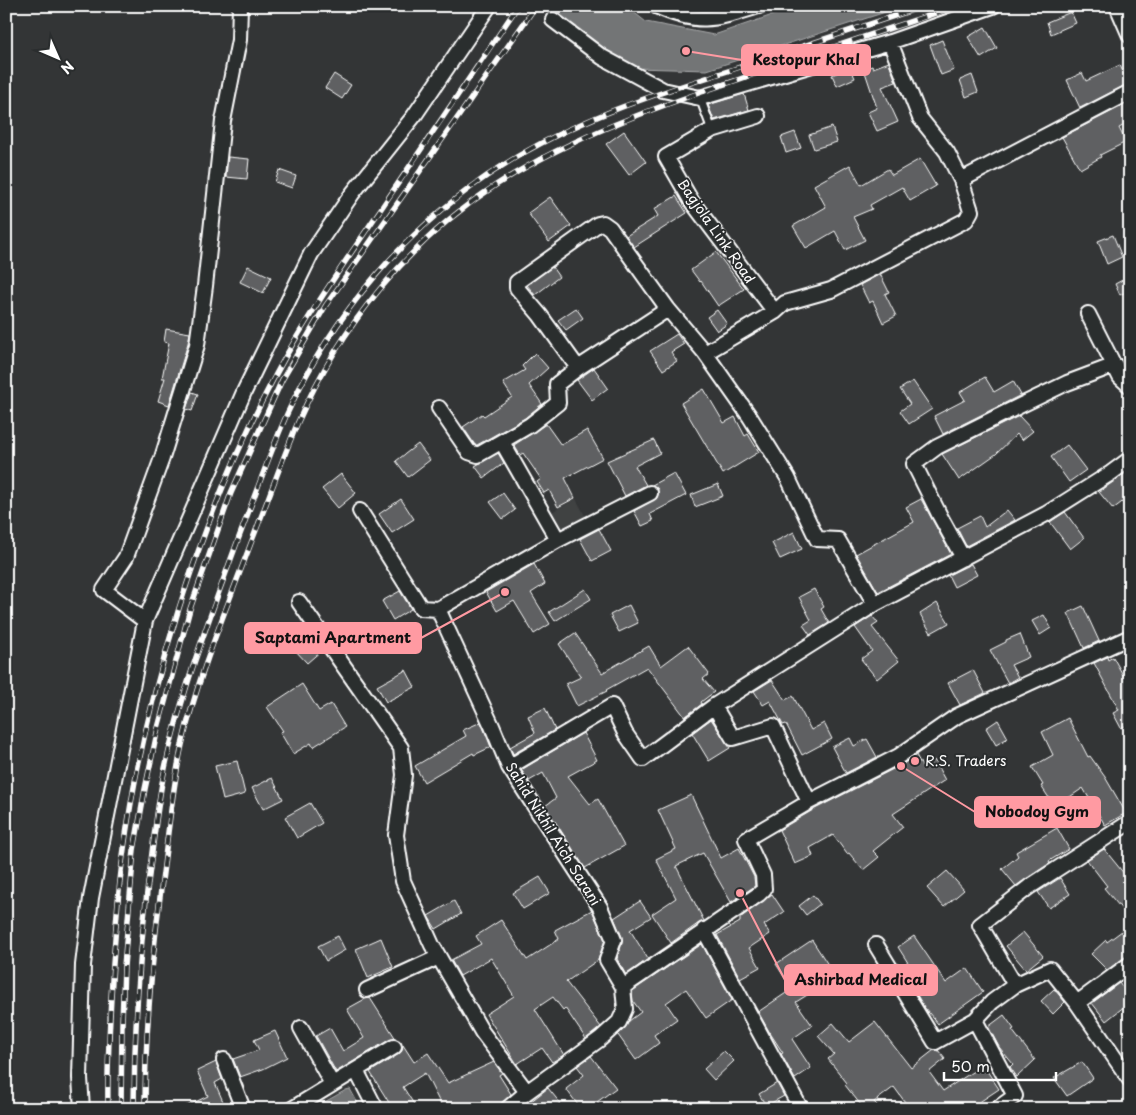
<svg xmlns="http://www.w3.org/2000/svg" width="1136" height="1115" font-family="'Playpen Sans',sans-serif">
<rect width="100%" height="100%" fill="#333536"/>
<filter id="ink" filterUnits="userSpaceOnUse"><feTurbulence type="fractalNoise" baseFrequency=".02" numOctaves="2"/><feDisplacementMap in="SourceGraphic" scale="10" xChannelSelector="R" yChannelSelector="G"/><feConvolveMatrix kernelMatrix="1 2 1 2 8 2 1 2 1" color-interpolation-filters="sRGB"/></filter>
<g filter="url(#ink)">
<!-- built -->
<path fill="#404243" d="M576 499 588 521 560 536 548 514Z"/>
<!-- water -->
<path fill="#737576" stroke="#abacad" d="M540 6H626L646 22 714 35 799 6H904L707 70 634 68Z
M350 1089 361 1109H312L346 1090Z"/>
<!-- building -->
<path fill="#5f6162" stroke="#fff" d="M1071 12 1076 23 1051 34 1047 22Z
M985 27 997 48 981 58 968 37Z
M942 40 954 70 941 75 930 45Z
M889 62 896 82 882 87 898 122 877 131 868 112 877 108 864 69 872 66 873 68Z
M1120 65 1128 84 1080 108 1067 80 1082 73 1086 81Z
M850 67 855 78 837 86 832 75Z
M334 74 351 85 342 99 325 88Z
M972 75 978 92 966 97 960 80Z
M744 94 749 110 714 120 708 105Z
M1130 102V122L1119 128 1126 142 1100 155 1101 157 1080 169 1062 137Z
M832 127 837 142 814 149 809 135Z
M624 131 646 162 629 175 606 144Z
M795 132 801 148 786 153 781 137Z
M228 157 249 159 247 179 226 177Z
M920 159 936 186 910 201 902 187 870 205 872 209 853 217 865 240 845 250 835 231 806 248 793 226 826 207 814 185 850 165 861 185 888 169 892 175Z
M279 170 296 176 292 188 275 182Z
M676 196 687 213 634 247 626 236 658 216 654 209Z
M550 197 571 226 549 242 528 213Z
M1113 235 1122 257 1107 264 1098 241Z
M716 252 744 289 718 306 701 281 700 282 691 270Z
M248 266 271 277 263 293 240 282Z
M552 267 559 277 535 295 527 285Z
M880 274 889 292 885 294 896 316 883 323 873 301 869 303 860 285Z
M1130 276V290L1120 295 1115 284Z
M576 308 583 318 566 330 558 320Z
M717 310 727 324 717 331 707 317Z
M166 329 190 333 188 343 169 405 158 401 165 378H162L169 343 164 342Z
M677 334 684 344 671 352 677 361 663 370 650 351Z
M535 353 548 368 529 385 542 404 525 418 477 445H475L463 427 482 414 484 416 512 397 503 383 525 370 522 366Z
M594 368 608 388 592 400 577 380Z
M985 377 994 392 1013 381 1021 395 943 434 934 416 965 400 960 392Z
M913 381 932 409 909 424 900 411 910 404 900 389Z
M704 389 724 423 735 417 745 436 748 434 759 452 723 474 681 403Z
M192 392 198 394 192 411 186 409Z
M1019 416 1033 431 1022 440 1017 434 996 454 959 480 942 454Z
M546 424 561 445 587 430 603 458 565 478 575 498 558 507 549 490 544 493 537 482 541 479 523 453 520 455 514 445Z
M654 440 660 453 635 466 646 485 625 496 607 461Z
M418 444 430 460 408 477 396 461Z
M1067 445 1086 470 1069 482 1051 457Z
M498 453 504 463 484 478 475 466Z
M1130 470V496L1113 509 1099 492Z
M674 473 686 495 650 514 653 521 642 526 634 511 657 498 658 489 652 485Z
M341 474 356 493 338 508 322 489Z
M718 484 723 496 695 507 691 495Z
M503 493 515 510 503 519 490 502Z
M401 499 414 519 392 533 379 514Z
M921 499 951 554 878 592 856 554 914 522 906 507Z
M1007 510 1015 520 966 546 957 528 980 516 985 527Z
M1065 512 1084 538 1070 549 1050 522Z
M599 529 611 551 592 561 580 539Z
M794 532 802 549 780 559 772 543Z
M534 564 545 584 531 593 550 624 534 634 514 601 497 611 486 592Z
M971 564 977 575 954 587 948 575Z
M585 589 591 599 555 621 549 612Z
M814 589 824 607 821 609 829 623 810 635 803 625 811 620 799 597Z
M400 591 411 609 393 620 382 601Z
M937 603 949 623 931 633 920 614Z
M629 605 638 623 619 632 610 615Z
M1083 606 1099 641 1084 648 1068 613Z
M1044 615 1051 628 1040 635 1032 621Z
M872 616 878 623 872 627 899 661 877 679 861 659 872 651 855 627Z
M310 633 322 650 307 663 294 649Z
M575 633 602 673 649 646 661 666 688 646 709 674 703 679 714 692 701 702 702 704 685 717 647 667 606 690 607 691 577 706 566 684 581 677 559 644Z
M1020 634 1029 657 1011 665 1018 677 1008 683 990 650 1006 642V640Z
M1107 657 1108 660 1113 657 1123 675 1130 671V730L1127 725 1121 728 1113 713 1119 710 1094 663Z
M406 670 415 687 386 702 377 686Z
M973 670 985 693 960 705 948 683Z
M772 680 785 700 793 696 811 730 824 723 832 739 802 755 786 724 783 725 770 701 763 705 754 691Z
M302 684 319 711 331 704 345 727 313 747 311 743 293 754 280 732 283 731 267 707Z
M545 708 555 730 513 754 510 747 535 733 528 716Z
M1068 718 1088 757 1090 756 1105 777 1126 813 1105 825 1083 788 1055 807 1041 786 1043 785 1032 767 1053 755 1042 732Z
M711 719 730 748 709 761 692 733Z
M998 720 1008 738 996 745 986 728Z
M481 722 491 747 474 755 473 753 424 782 415 766 466 736 463 730Z
M583 733 597 760 568 776 590 804 598 799 624 846 585 868 545 806 556 798 543 773 529 781 521 770Z
M850 738 854 746 867 739 877 757 846 773 832 747Z
M916 755 922 766 934 760 945 780 893 814 903 827 873 851 879 857 863 870 849 853 847 854 833 835 810 848 813 856 795 864 779 830 813 810 903 764Z
M237 761 245 794 223 800 215 766Z
M272 778 283 799 263 809 252 788Z
M691 795 721 858 739 848 754 877 755 886 731 902 703 853 676 866 704 921 699 923 671 943 652 914 676 898 656 859 676 849 658 810Z
M310 803 322 823 297 838 285 817Z
M1057 828 1069 849 1049 861 1050 863 1016 886 1002 869 1018 856 1016 852Z
M1104 849 1130 881V919L1104 888 1107 886 1087 860Z
M947 871 964 890 944 907 927 888Z
M540 877 550 893 523 909 513 893Z
M1060 878 1070 894 1049 908 1038 892Z
M772 894 784 912 764 925 770 934 749 948 760 967 740 978 717 935 740 922V918Z
M813 895 820 904 806 915 799 906Z
M454 901 461 914 436 929 428 916Z
M640 901 651 917 630 930 648 959 626 975 617 959 622 943V937L614 918Z
M592 910 605 940 598 960 566 982 601 1027 586 1039 565 1008 563 1010 553 997 535 1009 564 1055 552 1062 542 1048 517 1064 486 1014 514 996 491 958 460 976 451 960 481 944 476 936 501 920 527 960 559 939 555 930Z
M1130 925V955L1125 957 1107 970 1091 954 1106 940 1107 942Z
M1023 932 1043 956 1026 970 1006 946Z
M338 936 345 950 326 961 318 946Z
M914 936 946 983 967 968 983 992 938 1024 924 1007 914 990 920 986 908 967 910 966 898 947Z
M381 938 393 967 368 978 356 949Z
M812 940 836 977 796 1002 812 1025 792 1039 811 1068 795 1079 781 1054 783 1053 770 1033 758 1012 792 989 776 964Z
M702 944 732 1000 706 1018 686 989 666 1003 677 1019 654 1035 659 1043 636 1060 618 1035 625 1028 629 1021 641 1012 633 1001 632 991Z
M1119 983 1130 997V1002L1106 1021 1092 1003Z
M1054 989 1065 1002 1053 1014 1041 1001Z
M370 998 396 1039 389 1040 336 1072 316 1036 330 1028 343 1051 364 1038 347 1009 365 999Z
M1004 1015 1014 1029 1012 1030 1035 1060 1017 1077 1010 1067 1013 1064 999 1047 988 1027Z
M875 1022 911 1068 934 1050H938L945 1059 929 1072 943 1091 983 1065 999 1089 969 1109H910L894 1087 874 1102 881 1109H864L845 1085 847 1083 828 1059 834 1054 818 1036 833 1023 849 1042Z
M275 1031 287 1057 263 1069 240 1077 233 1059 259 1050 254 1040Z
M403 1045 414 1062 428 1053 448 1083 494 1062 502 1073 499 1075 511 1094 496 1109H443L425 1073 403 1087 417 1109H393L370 1072 399 1054 402 1051Z
M724 1051 734 1061 714 1080 704 1069Z
M591 1056 616 1088 597 1102 602 1109H581L566 1089 584 1075 577 1066Z
M216 1062 222 1079 215 1083 225 1106 219 1109H180L208 1096 197 1071Z
M1082 1062 1093 1078 1067 1096 1054 1078Z
M777 1083 784 1096 766 1106 759 1094Z
M548 1088 560 1103 552 1109H521Z"/>
<g fill="none" stroke-linecap="round" stroke-linejoin="round">
<!-- lane casing -->
<g stroke="#fff" stroke-width="11">
<path id="lane" d="M700 98 712 130"/>
</g>
<!-- street casing -->
<g stroke="#fff" stroke-width="18">
<path id="street" d="M656 6C699 26 716 19 759 6
M1117 6 1130 36
M553 20 602 57 663 90 700 98 890 42 993 6
M758 116 712 130 666 157 692 202 775 312
M961 180 1130 92
M1088 314 1120 377 1130 386
M705 353 750 417 788 478 817 539 838 540 875 604
M578 368 540 315 517 288V282L598 224 603 223 610 228 668 309 705 353 775 312 785 303 831 290 966 220 971 211 961 180 947 152 920 118 890 42
M439 408 469 452 478 455 530 425 558 403 557 384 578 368 668 309
M502 442 558 540 438 609 492 726 509 767 600 907 614 940 607 960 623 987
M360 511 421 608 438 609
M558 540 650 493
M963 558 940 516 914 464 937 447 1005 413 1067 383 1115 365
M299 602 401 748 404 775 396 835 403 881 432 945 482 1032 527 1092
M145 621 104 590 126 557 162 458 197 345 205 286 223 121 239 40 240 6
M714 706 733 738 773 726 809 802
M509 767 612 706 625 733 643 759 714 706 875 604 1046 514 1111 473 1130 459
M704 930 801 1109
M876 945 935 1042 975 1020 992 1002 1015 985 980 925 1029 887 1130 822
M1015 985 1050 969 1077 1003 1130 1080
M367 990 439 957
M1077 1003 1130 964
M975 1020 1015 1096 997 1109
M301 1028 332 1084
M224 1060 243 1109
M356 1070 394 1047
M82 1109 80 1078 83 965 91 898 145 621 244 392 311 254 352 194 414 116 489 6
M292 1109 356 1070 376 1109
M507 1109 527 1092 600 1039 619 1022 625 1009 623 987 759 894 764 889 763 875 746 839 809 802 899 756 957 716 1130 637"/>
</g>
<!-- lane -->
<use href="#lane" stroke="#2a2d2e" stroke-width="7"/>
<!-- street -->
<use href="#street" stroke="#2a2d2e" stroke-width="14"/>
<!-- rail casing -->
<g stroke="#fff" stroke-width="5.5">
<path id="rail" d="M108 1109C107 1060 110 1012 113 964 116 928 118 891 123 856 144 696 200 517 276 374 305 319 341 268 376 216 424 146 471 76 518 6
M121 1109 122 1024 124 966 134 850 145 789 158 728 190 609 231 493 282 380 326 305 536 6
M134 1109C134 1033 139 958 148 883 153 848 156 813 163 778 178 702 208 621 235 548 252 503 268 458 287 414 332 314 409 225 502 166 572 121 652 95 731 70 795 49 860 27 925 6
M145 1109C145 1032 152 957 162 881 168 835 172 790 182 745 198 675 226 610 251 543 267 503 281 462 298 422 340 327 408 242 496 185 571 137 656 107 740 79 812 54 885 30 957 6"/>
</g>
<!-- rail -->
<use href="#rail" stroke="#2a2d2e" stroke-width="4" stroke-dasharray="11" stroke-linecap="butt"/>
</g>
</g>
<!-- markers -->
<circle fill="#ff9aa2" stroke="#2a2d2e" stroke-width="2" cx="915" cy="761" r="5"/>
<g text-anchor="middle" stroke-width="4" stroke-linejoin="round" paint-order="stroke">
<!-- street labels -->
<g font-size="14" fill="#fff" stroke="#2a2d2e">
<text transform="translate(716 231) rotate(55)" y="5">Bagjola Link Road</text>
<text transform="translate(553 834) rotate(58)" y="5">Sahid Nikhil Aich Sarani</text>
</g>
<!-- poi labels -->
<g font-size="14" fill="#fff" stroke="#2a2d2e" text-anchor="start">
<text x="925" y="766">R.S. Traders</text>
</g>
</g>
<!-- callouts -->
<path fill="none" stroke="#ff9aa2" stroke-width="2" d="M686 51L742 60M505 592L421 638M901 766L975 812M740 893L785 980"/>
<g fill="#ff9aa2" stroke="#2a2d2e" stroke-width="2">
<circle cx="686" cy="51" r="5"/>
<circle cx="505" cy="592" r="5"/>
<circle cx="901" cy="766" r="5"/>
<circle cx="740" cy="893" r="5"/>
</g>
<g fill="#ff9aa2" stroke="#ff9aa2" stroke-width="2">
<rect x="742" y="45" width="128" height="30" rx="5"/>
<rect x="245" y="623" width="176" height="30" rx="5"/>
<rect x="975" y="797" width="125" height="30" rx="5"/>
<rect x="785" y="965" width="152" height="30" rx="5"/>
</g>
<g font-size="15" text-anchor="middle" font-weight="bold" fill="#111">
<text x="806" y="65">Kestopur Khal</text>
<text x="333" y="643">Saptami Apartment</text>
<text x="1037" y="817">Nobodoy Gym</text>
<text x="861" y="985">Ashirbad Medical</text>
</g>
<!-- margin -->
<rect width="1136" height="1115" fill="none" stroke="#2a2d2e" stroke-width="25"/>
<rect x="12" y="12" width="1111" height="1090" fill="none" stroke="#fff" stroke-width="2" filter="url(#ink)"/>
<!-- north arrow -->
<g transform="translate(58 58) rotate(135)" stroke="#2a2d2e" stroke-width="4" paint-order="stroke">
<path d="M0-4L9 19L0 12L-9 19Z" fill="#ffffff"/>
<text y="-8" font-size="14" font-weight="bold" text-anchor="middle" fill="#ffffff">N</text>
</g>
<!-- scale -->
<path d="M944 1072v8h112v-8" fill="none" stroke="#ffffff" stroke-width="2.5"/>
<text x="951" y="1072" font-size="15" fill="#ffffff" stroke="#2a2d2e" stroke-width="4" paint-order="stroke">50 m</text>
</svg>
